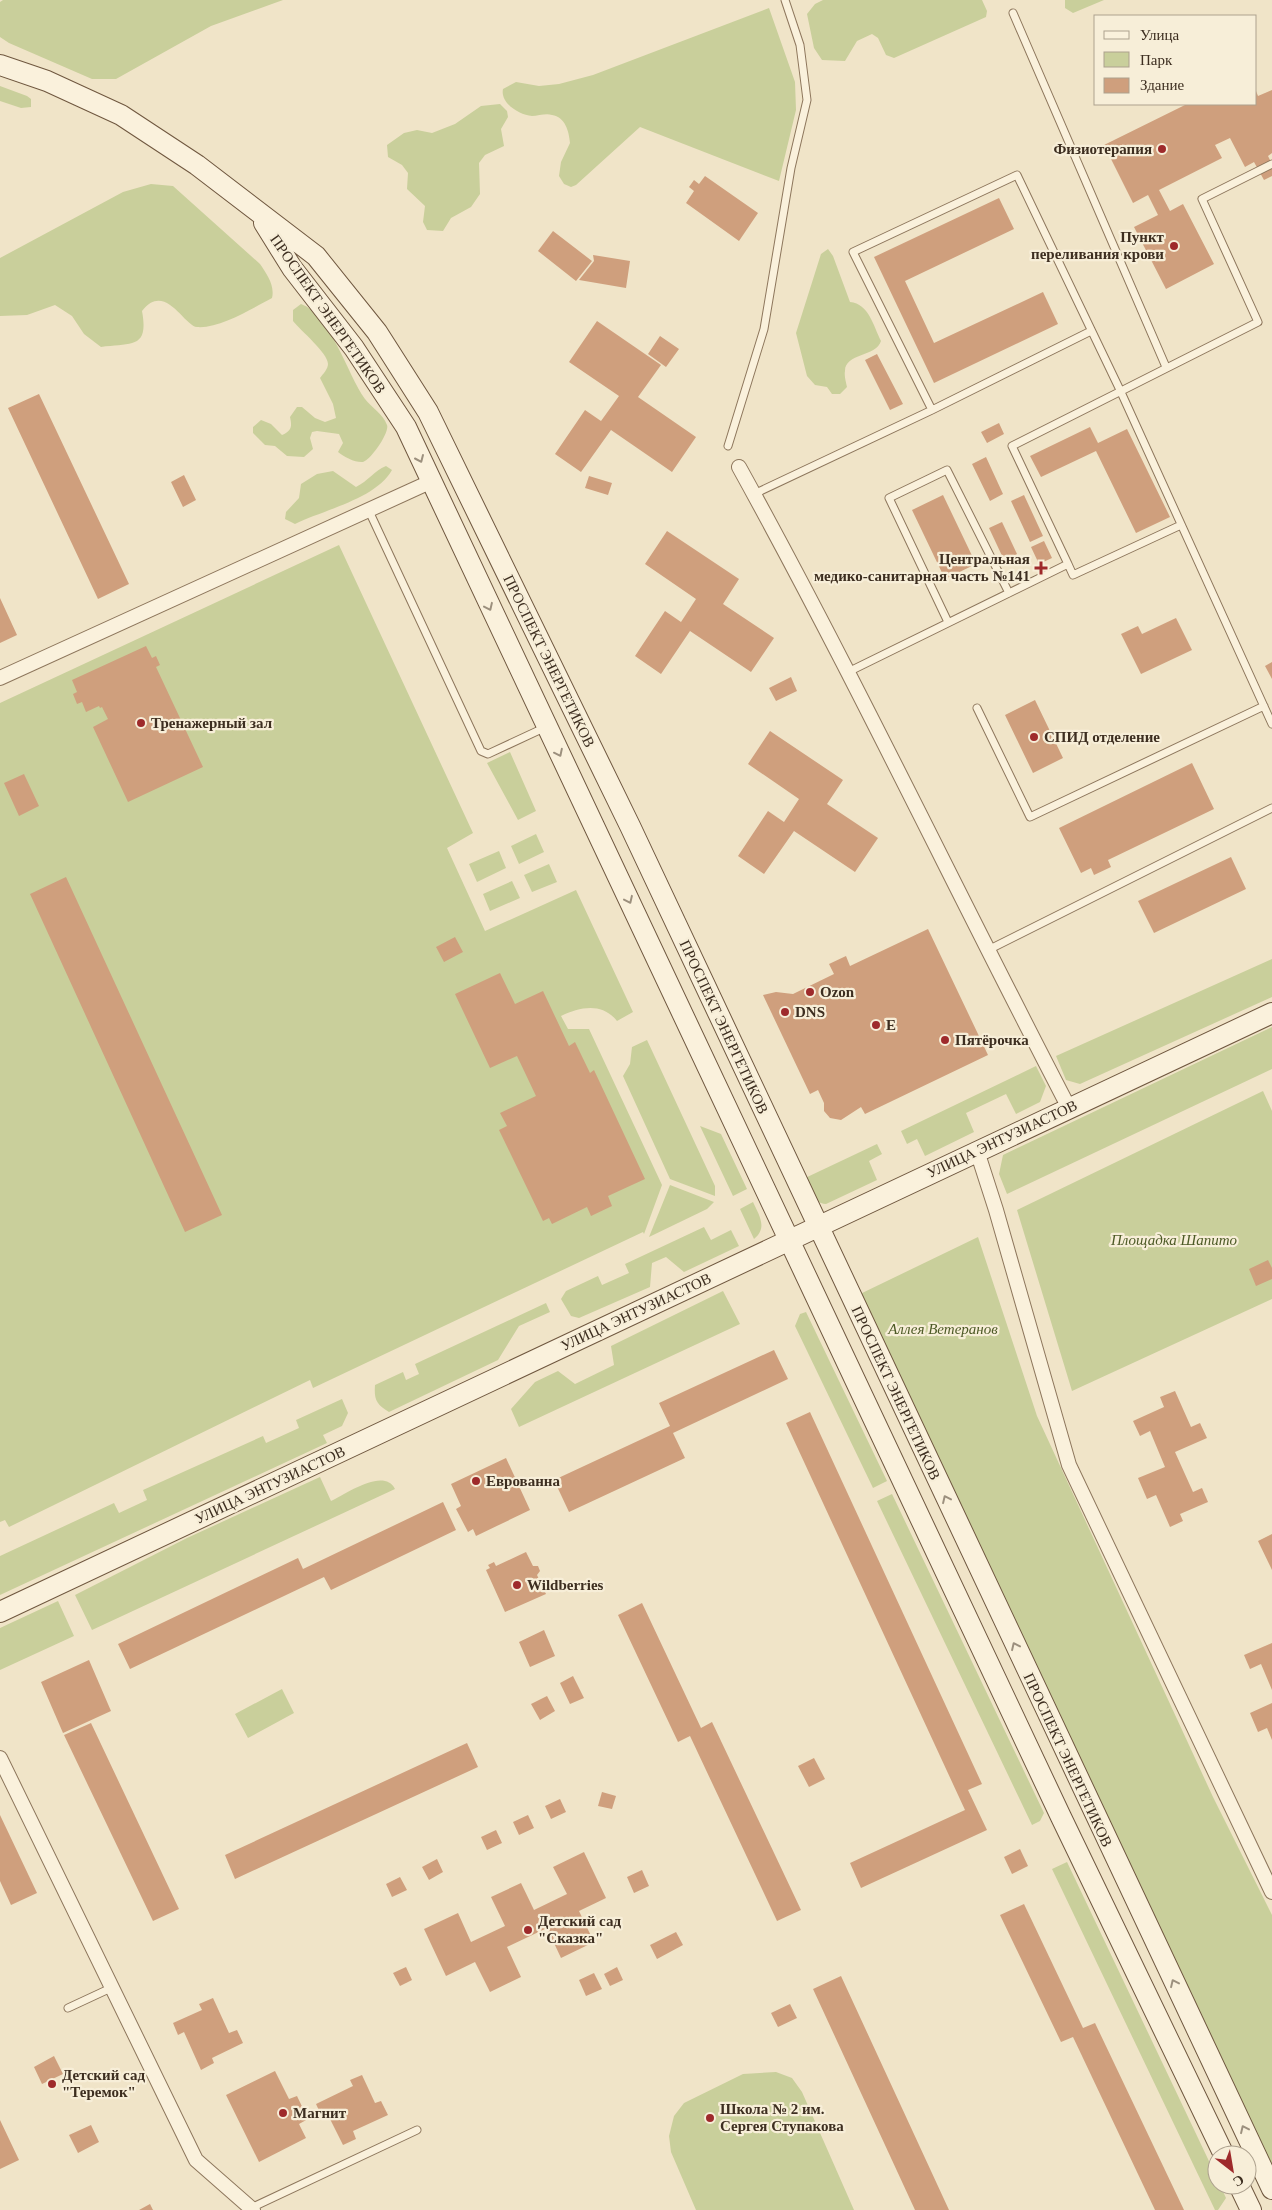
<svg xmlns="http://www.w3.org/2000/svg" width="1272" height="2210" font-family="'Times New Roman',serif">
<rect width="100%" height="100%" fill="#f0e4c8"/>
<!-- green -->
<path fill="#c9cf9b" d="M3 0H283L211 26 116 79H92L9 43 0 37V2Z
M823 0H982L987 11 986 17 894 58 886 55 878 38 872 34 857 41 845 61 822 60 814 48 807 14 815 4Z
M1065 0H1104L1073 13 1065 8Z
M769 8 795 82 796 110 779 181 640 127 576 185 571 187 564 184 559 176 561 162 570 143C569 131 565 117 552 115 546 113 538 116 532 116 519 115 500 103 503 89L516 82 539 86 559 84 593 75Z
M0 86 27 96 31 99V107L21 108 0 101Z
M500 104 507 111 508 117 501 129 504 146 485 155 479 163 480 194 471 207 451 218 443 231 427 230 423 222 425 206 407 189 408 173 402 165 388 157 387 145 404 133 417 130 432 133 455 124 481 106Z
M151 184 173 186 260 264C267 274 275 286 272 298 253 308 219 329 197 327 184 326 165 281 142 311 149 349 132 343 101 347L84 334 72 316 55 305 27 315 0 316V258L123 192Z
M828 249 833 256 850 302C869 304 873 325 881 341 876 357 845 353 845 371 844 376 846 382 847 387L840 394H832L827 387 815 385 807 376 796 333 821 254Z
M301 304C331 315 347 374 365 399 372 408 383 414 387 425 390 432 371 460 363 462 356 463 344 457 338 452L343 443 339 434 317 431 312 432 310 438 313 449 304 457 287 456 275 446 265 445 253 433V427L261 420 271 424 282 435C292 431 292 426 290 417L297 407H302L315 418 325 422 336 418 333 404 320 378C323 374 328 369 328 364 328 353 301 331 293 321V310Z
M386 466 392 470C376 499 323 510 295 524L285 519 286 512 299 498 301 484 317 474 333 471 356 487C368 481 374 471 386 466Z
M339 545 473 833 447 848 485 931 576 890 633 1012 617 1021C602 1002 580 1007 561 1016L568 1029H589L662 1185 644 1234 643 1232 313 1388 310 1380 9 1527 5 1520 0 1522V703Z
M510 752 536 811 518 820 487 763Z
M536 834 544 852 519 864 511 846Z
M499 851 506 868 477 882 469 864Z
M549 864 557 882 532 892 524 875Z
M512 881 520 898 490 911 483 894Z
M1272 959V997L1080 1084 1066 1080 1056 1056Z
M1272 1027V1069L1007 1194 999 1174 1003 1155Z
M647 1040 715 1186V1196L670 1179 623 1076 630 1064 632 1047Z
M1036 1066 1046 1086 1040 1102 1016 1114 1006 1094 966 1113 974 1132 925 1156 917 1139 907 1144 901 1131Z
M1263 1091 1272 1111V1299L1072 1391 1017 1210Z
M700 1126 721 1134 747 1189 733 1196Z
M877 1144 882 1154 869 1161 877 1180 826 1204C812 1203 809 1190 803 1179Z
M670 1185 714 1202 707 1209 649 1237Z
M753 1202C759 1215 768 1228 754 1239L740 1209Z
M704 1227 711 1240 731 1230 739 1246 684 1272 666 1257 652 1263 650 1287 579 1318 571 1316 561 1299 566 1291 598 1276 602 1285 629 1273 625 1264Z
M978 1237 1037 1416 1213 1797 1272 1915V2166L858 1295Z
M723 1291 740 1324 519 1427 511 1409 535 1382 558 1371 575 1384 614 1365 611 1346Z
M546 1303 550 1312 519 1326 498 1360 389 1412C376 1404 374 1399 375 1385L403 1372 406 1380 419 1374 415 1364Z
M806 1312 887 1481 873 1488 795 1326 800 1314Z
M342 1399 348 1413 342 1426 323 1435 327 1443 0 1595V1556L114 1503 119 1513 147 1500 143 1490 263 1436 266 1443 299 1428 296 1420Z
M320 1477 331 1501C346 1494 384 1467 395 1489L92 1630 75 1595 187 1538Z
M892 1494 1044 1813 1040 1821 1032 1825 877 1501Z
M58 1601 74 1636 0 1670V1628Z
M282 1689 294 1713 248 1738 235 1714Z
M1067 1862 1217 2178V2185H1220L1226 2198 1218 2210H1215L1052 1869Z
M776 2072 792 2078 802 2092 854 2210H696L671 2152 669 2136 674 2116 684 2103 743 2074Z"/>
<!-- building -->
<path fill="#cf9f7d" d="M1272 90V153L1268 156 1272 164V176L1264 180 1254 162 1245 167 1230 138 1215 145 1222 158 1159 190 1170 211 1183 204 1214 264 1166 289 1134 227 1158 215 1148 195 1133 203 1104 145 1187 104H1256V91L1258 96Z
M705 176 758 213 739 241 686 203 694 191 689 187 694 180 699 184Z
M999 198 1014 229 905 281 934 343 1043 292 1058 324 934 383 874 257Z
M553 231 592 261 576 281 538 251Z
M593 255 630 261 626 288 579 280 594 261Z
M597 321 661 365 638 397 696 437 672 472 611 430 581 472 555 454 585 410 601 421 619 396 569 362Z
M660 336 679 349 666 367 648 354Z
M877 354 903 404 890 410 865 360Z
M39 394 129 584 98 599 8 408Z
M999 423 1004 434 987 443 981 432Z
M1090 427 1098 443 1127 429 1170 517 1136 533 1096 451 1041 477 1030 456Z
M986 457 1003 494 990 501 972 464Z
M184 475 196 500 183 507 171 482Z
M589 476 612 483 608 495 585 488Z
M943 495 976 564 945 579 912 510Z
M1024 495 1043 536 1030 542 1011 501Z
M1002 522 1017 554 1004 560 989 528Z
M667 531 739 579 723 604 774 638 751 672 690 631 661 674 635 656 665 611 681 622 696 599 645 564Z
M1044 541 1052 558 1039 564 1031 547Z
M0 598 17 635 0 643Z
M1176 618 1192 650 1141 674 1121 634 1138 626 1142 634Z
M146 646 152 658 156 656 160 665 156 667 203 767 128 802 93 727 108 719 102 707 100 708 99 706 86 712 82 702 77 704 73 694 77 692 72 680Z
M1272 662V679L1265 666Z
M791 677 797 691 776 701 769 688Z
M1035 700 1063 758 1033 773 1005 715Z
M770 731 843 780 827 804 878 838 855 872 794 831 764 874 738 856 768 811 784 822 799 799 748 764Z
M1192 763 1214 809 1108 860 1111 867 1094 875 1091 868 1081 873 1059 828Z
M24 774 39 806 19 816 4 783Z
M1231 857 1246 889 1154 933 1138 901Z
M66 877 222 1215 185 1232 30 894Z
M928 929 988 1055 865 1114 861 1107 841 1120 830 1118 824 1111V1103L818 1090 810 1094 763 995 776 992 793 994 834 974 829 964 846 956 850 966Z
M455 937 463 952 444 962 436 947Z
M500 973 515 1004 543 991 569 1046 575 1042 590 1073 594 1070 645 1179 608 1196 612 1206 591 1216 587 1207 552 1224 549 1218 543 1221 499 1130 507 1126 500 1113 536 1096 517 1056 490 1068 455 994Z
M1268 1260 1272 1268V1279L1256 1286 1249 1269Z
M774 1350 788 1379 673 1433 685 1458 569 1512 554 1480 670 1426 659 1403Z
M1175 1391 1191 1427 1200 1423 1207 1438 1175 1452 1193 1492 1202 1488 1208 1502 1180 1514 1183 1521 1170 1527 1156 1495 1147 1499 1138 1478 1165 1467 1150 1431 1140 1436 1133 1421 1164 1407 1160 1397Z
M810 1412 982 1784 968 1790 987 1830 861 1888 850 1863 965 1810 786 1423Z
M506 1458 530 1510 476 1536 473 1529 468 1532 456 1509 461 1506 451 1484Z
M443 1502 456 1530 331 1590 324 1577 130 1669 118 1644 298 1558 303 1569Z
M1272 1534V1570L1258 1541Z
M526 1552 533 1566H538L540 1571 537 1575 546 1594 505 1612 486 1570 490 1568 488 1565 494 1562 496 1566Z
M642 1603 701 1728 712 1722 801 1910 777 1921 690 1736 678 1742 618 1615Z
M544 1630 555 1656 530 1667 519 1642Z
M1272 1643V1690L1261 1664 1250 1669 1244 1655Z
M89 1660 111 1711 63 1733 41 1682Z
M573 1676 584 1698 570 1704 560 1683Z
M547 1696 555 1711 540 1720 531 1704Z
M1272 1703V1740L1267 1728 1258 1732 1250 1713Z
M91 1723 179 1909 153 1921 64 1735Z
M467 1743 478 1767 235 1879 225 1855Z
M814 1758 825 1779 809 1787 798 1766Z
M602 1792 616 1796 612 1809 598 1806Z
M560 1799 566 1812 551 1819 545 1806Z
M0 1815 37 1893 11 1905 0 1881Z
M528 1815 534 1828 519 1835 513 1822Z
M496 1830 502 1843 487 1850 481 1837Z
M1020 1849 1028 1866 1012 1874 1004 1857Z
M584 1852 606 1898 579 1911 594 1942 561 1958 547 1928 507 1947 521 1977 490 1992 475 1962 446 1976 424 1929 458 1913 471 1942 505 1926 491 1897 521 1883 534 1910 567 1894 553 1867Z
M437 1859 443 1872 429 1880 422 1867Z
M642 1870 649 1886 634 1893 627 1877Z
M400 1877 407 1890 392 1897 386 1884Z
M1024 1904 1083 2028 1095 2023 1184 2210H1155L1073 2037 1061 2042 1000 1915Z
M676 1932 683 1945 657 1959 650 1945Z
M406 1967 412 1980 400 1986 393 1973Z
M617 1967 623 1980 610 1986 604 1974Z
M594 1973 602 1989 586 1996 579 1980Z
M841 1976 949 2210H915L813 1989Z
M213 1998 229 2033 237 2030 243 2043 212 2058 214 2063 201 2070 184 2032 178 2035 173 2023 202 2010 199 2004Z
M790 2004 797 2018 778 2027 771 2013Z
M54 2056 63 2074 42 2084 34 2067Z
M275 2071 289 2099 297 2096 308 2119 299 2124 306 2138 259 2162 226 2095Z
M362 2075 375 2103 381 2101 388 2115 353 2131 356 2139 343 2145 328 2115 322 2117 316 2104 353 2086 350 2080Z
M0 2120 19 2160 0 2169Z
M91 2125 99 2142 78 2153 69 2135Z
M150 2204 153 2210H139Z"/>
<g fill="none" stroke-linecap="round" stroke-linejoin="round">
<!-- lane casing -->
<g stroke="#8d765c" stroke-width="9">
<path id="lane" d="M1013 13 1166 367
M932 410 853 252 1017 175 1120 390 1272 724
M728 446 764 329 791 168 807 100 800 45 785 0
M754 494 932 410 1091 331
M369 511 481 751 488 754 546 727
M1068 564 1012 446 1258 322 1202 199 1272 164
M948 622 889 498 947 470 1009 593
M848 672 1068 564 1073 575 1181 525
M977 708 1030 817 1264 706
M988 950 1272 808
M68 2008 111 1988
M251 2208 417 2130"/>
</g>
<!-- street casing -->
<g stroke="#8d765c" stroke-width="16">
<path id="street" d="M739 467C855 677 958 895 1069 1108
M0 678 430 482
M977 1151 996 1210 1069 1465 1272 1892
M0 1758 196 2160 253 2210"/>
</g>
<!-- secondary casing -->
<g stroke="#6f573f" stroke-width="22">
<path id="secondary" d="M0 65 47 81 121 115 197 165 316 256 377 332 428 412 630 826 1272 2189
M264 223 292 268 354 348 406 427 1061 1817 1224 2155
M0 1612 1272 1013
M1239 2185 1251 2210"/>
</g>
<!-- lane -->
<use href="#lane" stroke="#faf1dc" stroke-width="7"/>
<!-- street -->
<use href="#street" stroke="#faf1dc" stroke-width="14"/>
<!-- secondary -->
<use href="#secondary" stroke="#faf1dc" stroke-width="20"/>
</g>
<!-- one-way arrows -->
<defs><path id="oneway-chevron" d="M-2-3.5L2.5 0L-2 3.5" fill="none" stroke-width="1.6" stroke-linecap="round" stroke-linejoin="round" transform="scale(1.25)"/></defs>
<g stroke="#9c907e">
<use href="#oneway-chevron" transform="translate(420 459) rotate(66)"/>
<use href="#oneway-chevron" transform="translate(489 607) rotate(65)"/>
<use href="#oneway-chevron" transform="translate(559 753) rotate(64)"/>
<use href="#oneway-chevron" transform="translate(629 900) rotate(65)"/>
<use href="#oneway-chevron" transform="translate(946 1499) rotate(-115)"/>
<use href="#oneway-chevron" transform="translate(1015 1646) rotate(-115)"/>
<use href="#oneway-chevron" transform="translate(1174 1983) rotate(-115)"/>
<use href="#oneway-chevron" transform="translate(1244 2129) rotate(-115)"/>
</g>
<!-- markers -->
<g fill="#9e2a2b" stroke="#f7eed8" stroke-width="2">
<circle cx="1162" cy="149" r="5"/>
<circle cx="1174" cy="246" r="5"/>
<path d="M1038.5 560.5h5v5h5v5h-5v5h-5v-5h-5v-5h5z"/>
<circle cx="141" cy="723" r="5"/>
<circle cx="1034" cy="737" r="5"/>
<circle cx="810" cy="992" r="5"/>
<circle cx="785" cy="1012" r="5"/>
<circle cx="876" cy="1025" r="5"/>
<circle cx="945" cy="1040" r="5"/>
<circle cx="476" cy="1481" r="5"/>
<circle cx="517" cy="1585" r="5"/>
<circle cx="528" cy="1930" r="5"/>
<circle cx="52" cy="2084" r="5"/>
<circle cx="283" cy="2113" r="5"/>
<circle cx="710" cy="2118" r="5"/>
</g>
<g text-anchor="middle" stroke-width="4.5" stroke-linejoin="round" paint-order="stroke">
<!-- poi labels -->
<g font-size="15" font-weight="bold" fill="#3d2e20" stroke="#f7eed8" text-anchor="start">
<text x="1152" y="154" text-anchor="end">Физиотерапия</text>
<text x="1164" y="242" text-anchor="end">Пункт<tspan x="1164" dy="17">переливания крови</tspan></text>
<text x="1030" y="564" text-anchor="end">Центральная<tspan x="1030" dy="17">медико-санитарная часть №141</tspan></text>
<text x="151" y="728">Тренажерный зал</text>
<text x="1044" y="742">СПИД отделение</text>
<text x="820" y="997">Ozon</text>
<text x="795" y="1017">DNS</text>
<text x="886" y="1030">Е</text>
<text x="955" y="1045">Пятёрочка</text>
<text x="486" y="1486">Еврованна</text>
<text x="527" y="1590">Wildberries</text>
<text x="538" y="1926">Детский сад<tspan x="538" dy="17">"Сказка"</tspan></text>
<text x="62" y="2080">Детский сад<tspan x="62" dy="17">"Теремок"</tspan></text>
<text x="720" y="2114">Школа № 2 им.<tspan x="720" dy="17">Сергея Ступакова</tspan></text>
<text x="293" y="2118">Магнит</text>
</g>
<!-- street labels -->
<g font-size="15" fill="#3d2e20" stroke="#f7eed8">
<text transform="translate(328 314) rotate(55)" y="5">ПРОСПЕКТ ЭНЕРГЕТИКОВ</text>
<text transform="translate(549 661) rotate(64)" y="5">ПРОСПЕКТ ЭНЕРГЕТИКОВ</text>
<text transform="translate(724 1027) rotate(65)" y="5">ПРОСПЕКТ ЭНЕРГЕТИКОВ</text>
<text transform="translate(1002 1139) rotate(-25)" y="5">УЛИЦА ЭНТУЗИАСТОВ</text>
<text transform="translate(636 1312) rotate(-25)" y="5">УЛИЦА ЭНТУЗИАСТОВ</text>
<text transform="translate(896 1393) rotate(65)" y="5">ПРОСПЕКТ ЭНЕРГЕТИКОВ</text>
<text transform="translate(270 1485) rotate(-25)" y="5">УЛИЦА ЭНТУЗИАСТОВ</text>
<text transform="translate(1068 1760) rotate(65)" y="5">ПРОСПЕКТ ЭНЕРГЕТИКОВ</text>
</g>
<!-- park labels -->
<g font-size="15" font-style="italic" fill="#4d5a26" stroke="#f7eed8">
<text x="1174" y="1245">Площадка Шапито</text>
<text x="943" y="1334">Аллея Ветеранов</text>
</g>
</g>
<!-- legend -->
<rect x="1094" y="15" width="162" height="90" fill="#f7eed8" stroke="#ada18e"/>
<rect x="1104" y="31" width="25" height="8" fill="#faf1dc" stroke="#ada18e"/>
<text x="1140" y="40" font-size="15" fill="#3d2e20">Улица</text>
<rect x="1104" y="52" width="25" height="15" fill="#c9cf9b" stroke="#ada18e"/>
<text x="1140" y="65" font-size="15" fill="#3d2e20">Парк</text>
<rect x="1104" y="78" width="25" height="15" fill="#cf9f7d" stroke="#ada18e"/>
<text x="1140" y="90" font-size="15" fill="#3d2e20">Здание</text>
<!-- north arrow -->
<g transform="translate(1232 2170) rotate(149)"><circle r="24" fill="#f7eed8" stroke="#ada18e"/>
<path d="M0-4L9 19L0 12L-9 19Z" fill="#9e2a2b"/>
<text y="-8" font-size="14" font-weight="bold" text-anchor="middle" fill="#3d2e20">С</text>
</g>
</svg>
